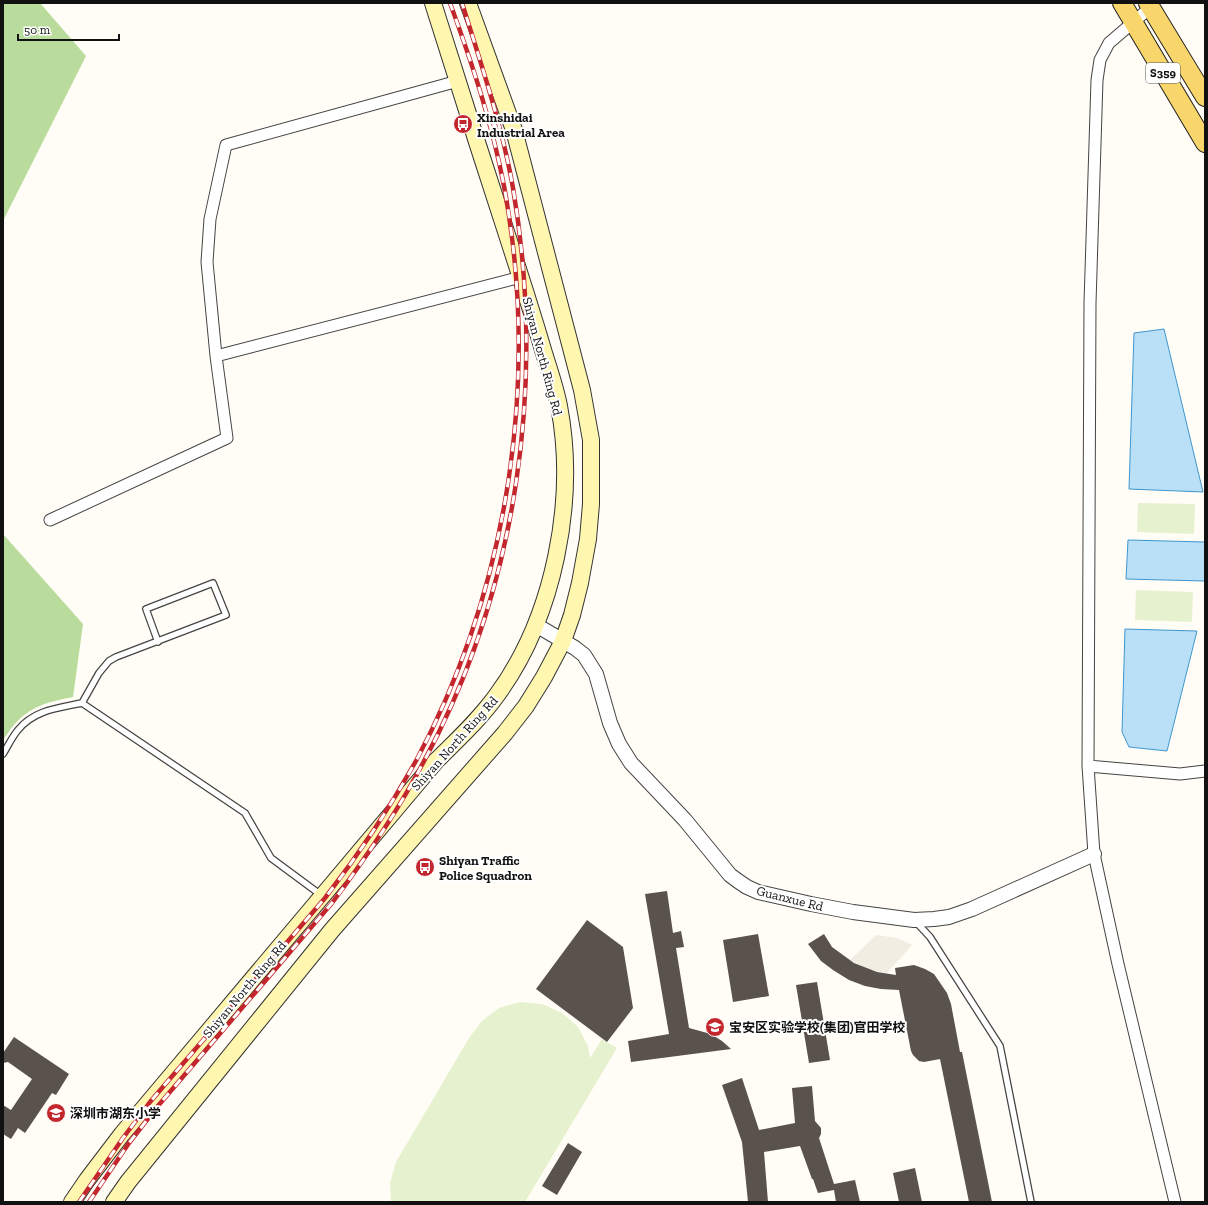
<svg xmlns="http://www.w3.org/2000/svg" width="1208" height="1205" font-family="'Zilla Slab','Noto Sans SC',serif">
<rect width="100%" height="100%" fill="#fffdf5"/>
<!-- forest -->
<path fill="#b9dc9c" d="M3 3H40L86 56 3 221Z
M3 534 83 624 73 697C49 702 31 705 14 725 10 729 7 735 3 740Z"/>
<!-- pitch -->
<path fill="#e6f2cf" d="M1138 503 1195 504 1194 534 1137 532Z
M1136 590 1193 592 1192 622 1135 620Z
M520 1002 542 1004 562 1013 578 1027 588 1046 590 1058 602 1039 617 1048 525 1202H391L390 1183 396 1162 469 1038 482 1021 499 1008Z"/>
<!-- plaza -->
<path fill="#f1ede2" d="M876 935 897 938 912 945 887 973 877 972 866 968 850 960Z"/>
<!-- water -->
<path fill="#b9e0f7" stroke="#3f96cf" d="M1164 329 1203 492 1129 489 1134 333Z
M1128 540 1205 542V581L1126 579Z
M1125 629 1197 631 1167 751 1129 747 1122 732Z"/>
<!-- building -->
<path fill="#5a524d" d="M667 891 673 933 681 931 684 947 676 948 689 1028 711 1034 722 1041 731 1049 631 1062 628 1041 669 1034 645 894Z
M587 920 623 947 633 1008 607 1042 536 989Z
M758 934 769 996 733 1002 723 940Z
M824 934 832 947 854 963 877 972 896 975 895 968 914 965 925 969 934 974 947 993 951 1004 960 1052H962L992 1202H969L940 1059 924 1062 919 1061 913 1055 911 1051 899 990 881 989 865 986 849 980 833 970 821 961 808 944Z
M817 982 830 1060 809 1063 796 985Z
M14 1037 69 1074 56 1095 52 1093 25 1133 18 1128 11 1139 3 1134V1105L11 1110 32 1079 8 1062 3 1063V1053Z
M742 1078 759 1130 795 1123 792 1088 812 1086 815 1121 821 1128V1134L819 1138 834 1184 855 1180 860 1202H836L834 1190 818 1193 813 1179H812L800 1146 764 1152 768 1202H748L742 1142 722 1085Z
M568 1143 582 1152 557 1195 542 1186Z
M915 1168 922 1202H899L893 1173Z"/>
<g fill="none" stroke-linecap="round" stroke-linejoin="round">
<!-- service casing -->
<g stroke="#444" stroke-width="8">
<path id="service" d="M82 703 99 673 109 661 116 657 226 615 213 583 146 609 158 642
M3 754C8 746 12 737 18 730 34 710 58 708 82 703L245 813 271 858 321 895
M916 922 930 937 1000 1046 1031 1202"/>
</g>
<!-- minor casing -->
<g stroke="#444" stroke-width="13">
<path id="minor" d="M1151 7 1109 43 1100 60 1097 80 1090 303 1088 766 1094 854 1118 964 1175 1202
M216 356 521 277
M50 520 227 438 216 356 207 262 210 219 226 145 458 81
M1088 766 1180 774 1205 771"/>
</g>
<!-- tertiary casing -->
<g stroke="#444" stroke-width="16">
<path id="tertiary" d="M536 625 575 648 584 655 596 674 610 723 619 744 631 763 685 820 730 875 738 881 747 887 758 892 811 904 853 912 914 920 934 919 949 917 972 909 1094 854"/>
</g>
<!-- secondary casing -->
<g stroke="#333" stroke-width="18">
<path id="secondary" d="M72 1202 87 1180 122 1134 436 761C457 740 479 720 497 695 554 617 577 501 559 406 555 385 547 364 541 343 531 309 520 275 509 241 483 162 458 82 433 3
M114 1202 128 1182 332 930 505 733 526 706 544 677 563 641 572 615 580 583 588 539 591 504V440L582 390 514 130 468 3"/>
</g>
<!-- primary casing -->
<g stroke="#222" stroke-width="20">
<path id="primary" d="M1122 3 1205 143
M1148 3 1205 97"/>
</g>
<!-- service -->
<use href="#service" stroke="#fff" stroke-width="5.5"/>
<!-- minor -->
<use href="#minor" stroke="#fff" stroke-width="11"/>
<!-- tertiary -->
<use href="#tertiary" stroke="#fff" stroke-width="14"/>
<!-- secondary -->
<use href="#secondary" stroke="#fff6b0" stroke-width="16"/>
<!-- primary -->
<use href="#primary" stroke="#f9d66b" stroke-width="18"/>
<!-- rail casing -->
<g stroke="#c4262e" stroke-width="4.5">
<path id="rail" d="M79 1202 123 1138 150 1102 325 898C359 854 390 808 417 759 509 586 540 379 504 186 492 123 472 63 450 3
M89 1202 129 1143 157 1107 332 903C365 859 397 813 423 763 518 588 546 383 513 188 502 125 481 64 462 3"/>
</g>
<!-- rail -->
<use href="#rail" stroke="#fff" stroke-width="3" stroke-dasharray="9" stroke-linecap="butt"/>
</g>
<!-- icons -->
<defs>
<g id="bus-disc" transform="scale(1)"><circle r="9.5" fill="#c4262e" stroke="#fff"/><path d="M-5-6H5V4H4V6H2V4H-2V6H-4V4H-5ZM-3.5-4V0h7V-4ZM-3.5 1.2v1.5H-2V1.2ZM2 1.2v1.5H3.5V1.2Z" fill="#fff"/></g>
<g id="school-disc" transform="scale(1)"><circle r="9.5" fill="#c4262e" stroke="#fff"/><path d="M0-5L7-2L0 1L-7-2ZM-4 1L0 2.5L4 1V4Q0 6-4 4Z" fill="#fff"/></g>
</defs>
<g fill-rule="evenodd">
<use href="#bus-disc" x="463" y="124"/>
<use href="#bus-disc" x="425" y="867"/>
<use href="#school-disc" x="715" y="1027"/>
<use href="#school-disc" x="56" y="1113"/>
</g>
<g text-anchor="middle" stroke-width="4" stroke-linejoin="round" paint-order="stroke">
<!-- shield labels -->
<rect fill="#fff" stroke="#585858" stroke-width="1" x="1146" y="63" width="34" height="20" rx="3"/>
<g font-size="12" font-weight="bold" fill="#111">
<text x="1163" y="77">S359</text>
</g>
<!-- poi labels -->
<g font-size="13" font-weight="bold" fill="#111" stroke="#fff" text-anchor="start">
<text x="477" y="122">Xinshidai<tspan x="477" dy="15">Industrial Area</tspan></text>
<text x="439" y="865">Shiyan Traffic<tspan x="439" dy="15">Police Squadron</tspan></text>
<text x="729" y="1032">宝安区实验学校(集团)官田学校</text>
<text x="70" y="1118">深圳市湖东小学</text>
</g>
<!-- street labels -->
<g font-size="13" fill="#111" stroke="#fff">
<text transform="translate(543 356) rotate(75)" y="5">Shiyan North Ring Rd</text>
<text transform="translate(454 743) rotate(-48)" y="5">Shiyan North Ring Rd</text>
<text transform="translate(790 898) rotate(14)" y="5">Guanxue Rd</text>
<text transform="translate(244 989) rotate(-50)" y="5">Shiyan North Ring Rd</text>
</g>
</g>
<!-- border -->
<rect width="1208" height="1205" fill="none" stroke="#111111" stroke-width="8"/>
<!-- scale -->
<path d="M18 34v6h101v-6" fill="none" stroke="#111111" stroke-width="2"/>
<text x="24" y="34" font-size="12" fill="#111111" stroke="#ffffff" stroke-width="3" paint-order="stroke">50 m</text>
</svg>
